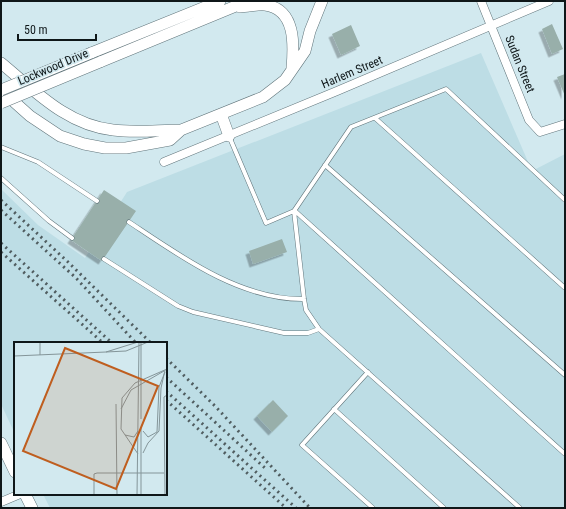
<svg xmlns="http://www.w3.org/2000/svg" width="566" height="509" font-family="'Roboto Condensed',sans-serif">
<defs>
<filter id="shadow"><feDropShadow dx="-3.5" dy="3.5" stdDeviation="0" flood-color="#0004"/></filter>
</defs>
<rect width="100%" height="100%" fill="#d2e9ef"/>
<!-- built -->
<path fill="#bddde5" d="M481 53 532 171 565 154V508H50L43 494H166V343H15V434L1 404V189L38 225 85 258 127 192Z"/>
<!-- building -->
<path fill="#98afaa" filter="url(#shadow)" d="M552 24 563 49 552 54 542 29Z
M351 25 360 46 341 55 332 34Z
M565 74V96L557 77Z
M104 190 136 211 102 261 71 240Z
M282 239 287 252 253 264 249 251Z
M273 400 288 416 272 432 257 416Z"/>
<g fill="none" stroke-linecap="round" stroke-linejoin="round">
<!-- lane casing -->
<g stroke="#61757b" stroke-width="5">
<path id="lane" d="M375 118 565 288
M229 136 266 223 294 211 351 127 446 89 565 200
M1 147 38 162 97 201
M325 165 565 375
M1 178 49 221 72 238
M294 211 304 299 306 310 319 329 520 508
M295 211 565 454
M129 222C180 256 240 300 304 299
M104 259 178 306 193 312 284 333H308L319 329
M368 372 302 445 373 508
M334 409 444 508"/>
</g>
<!-- street casing -->
<g stroke="#61757b" stroke-width="9">
<path id="street" d="M481 1 529 120 540 132 565 124
M164 162 337 91 549 1
M1 502 20 494"/>
</g>
<!-- secondary casing -->
<g stroke="#61757b" stroke-width="12">
<path id="secondary" d="M240 7C248 7 257 4 265 5 296 9 294 45 292 68
M91 53 220 1
M100 62 248 1
M1 63C35 91 67 125 113 130 136 133 158 130 181 130
M1 90 30 116 60 136 84 144 105 148H126L170 140 181 130 263 97 285 80 305 51 310 31 322 1
M221 114 229 136
M1 443 15 472
M25 494 32 508"/>
</g>
<!-- lane -->
<use href="#lane" stroke="#fff" stroke-width="4"/>
<!-- street -->
<use href="#street" stroke="#fff" stroke-width="8"/>
<!-- secondary -->
<use href="#secondary" stroke="#fff" stroke-width="11"/>
<!-- rail -->
<path stroke="#505d60" stroke-width="3" stroke-dasharray="2 4" stroke-linecap="butt" d="M1 200 68 262 151 343
M1 210 76 278 136 343
M1 243 112 343
M1 252 103 343
M166 358 215 406 310 508
M166 377 266 469
M166 391 296 508
M166 400 286 508"/>
<!-- secondary-bridge casing -->
<g stroke="#61757b" stroke-width="12" stroke-linecap="butt">
<path id="secondary-bridge" d="M1 90 91 53
M1 103 100 62"/>
</g>
<!-- secondary-bridge -->
<use href="#secondary-bridge" stroke="#fff" stroke-width="11"/>
</g>
<g text-anchor="middle" stroke-width="3.5" stroke-linejoin="round" paint-order="stroke">
<!-- street labels -->
<g font-size="12" fill="#0f1719" stroke="#d2e9ef">
<text transform="translate(520 64) rotate(68)" y="4">Sudan Street</text>
<text transform="translate(53 67) rotate(-23)" y="4">Lockwood Drive</text>
<text transform="translate(352 72) rotate(-23)" y="4">Harlem Street</text>
</g>
</g>
<!-- overview -->
<g transform="translate(14 342)">
<rect width="153" height="153" fill="#d2e9ef"/>
<path fill="none" stroke="#849599" stroke-width="1" d="M26 0V13M127 0V77M92 10 112 9 134 0M0 14 92 10 124 0M102 62 103 153M107 67 117 48 150 29M129 89 134 95 143 90 145 45 151 30M111 93 120 95 124 89M129 111 134 101 145 89 147 46 151 28M124 112 107 87 108 56 121 41 153 27M80 153V132L83 131H150M123 153 125 0M127 153V86M151 153 150 55 153 53"/>
<path fill="#bf5e1f" fill-opacity="0.15" stroke="#bf5e1f" stroke-width="2" d="M51 6 144 44 102 147 9 109Z"/>
<rect width="153" height="153" fill="none" stroke="#0f1719" stroke-width="2"/>
</g>
<!-- border -->
<rect width="566" height="509" fill="none" stroke="#0f1719" stroke-width="4"/>
<!-- scale -->
<path d="M18 34v6h78v-6" fill="none" stroke="#0f1719" stroke-width="2"/>
<text x="24" y="34" font-size="12" fill="#0f1719" stroke="#d2e9ef" stroke-width="3" paint-order="stroke">50 m</text>
</svg>
